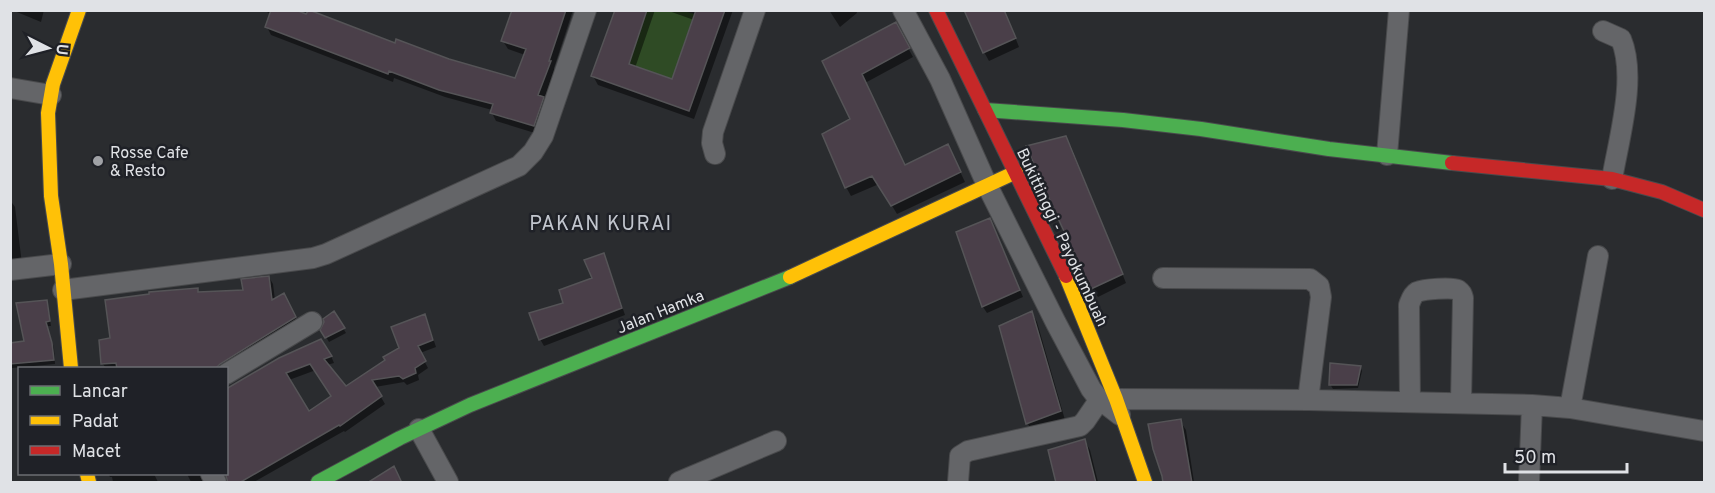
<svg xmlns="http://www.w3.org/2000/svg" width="1715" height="493" font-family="Overpass,sans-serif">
<rect width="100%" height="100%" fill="#2a2c2f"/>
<!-- green -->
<path fill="#2f4b25" d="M647 11H684L694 14 672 79 629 64Z"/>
<!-- shadow -->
<path fill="#0007" fill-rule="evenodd" d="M12 10H44L41 22Z
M263 10H292L395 45 516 79 525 55 508 49 503 41 513 10H573L554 68 555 71 544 100 547 106 538 134 496 121 492 113V110L445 97 394 78 393 82 271 35 267 27 271 14Z
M616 10H655L635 68 673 81 694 20 666 10H733L694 119 598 85 593 76Z
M829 10H856L857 13 840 27Z
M1004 10 1019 47 989 61 984 52Z
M895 24 913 57 865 83 905 166 952 155 965 182 897 214 879 184 851 196 846 187 852 120 824 62Z
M1065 137 1071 146 1126 283 1098 297 1092 288Z
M10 200 15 207 22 264 10 266Z
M993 226 1023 297 987 313 983 307 958 233Z
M603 255 607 262 625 315 544 346 540 339 565 304 594 279Z
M269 277 273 284 275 300 287 302 299 325 226 369 106 368 102 363 112 339 197 290 199 294 245 291Z
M46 301 48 306 51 326H47L54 348 55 364 12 368 10 365V344L26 342Z
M334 313 346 333 329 342 322 330Z
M1032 313 1037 322 1065 420 1033 432 1028 424 1001 327Z
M424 316 428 323 436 347 420 353 428 368 418 375 419 380 407 385 404 382 375 387 385 404 345 432 344 431 254 482H231L226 474V387L331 356 334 363 327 365 346 388 401 348ZM316 370 333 396 308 413 289 380Z
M1360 367 1362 371 1358 388 1333 389 1330 384Z
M1180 421 1186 430 1194 482H1164Z
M1085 441 1090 450 1098 482H1057Z
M108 474H154L158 482H113L112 477H110Z
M187 474H206L202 482H191Z"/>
<!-- building -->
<path fill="#4a3f49" stroke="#555457" stroke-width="1.5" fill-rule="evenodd" d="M271 10H296L306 14 309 10 395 43 396 39 449 59 515 78 526 49 501 41 512 10H566L549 61H551L538 95 544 97 534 126 490 113 493 104 439 90 389 71 388 74 265 27Z
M615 10H647L629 64 672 79 696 10H725L689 111 591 76Z
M964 10H1004L1016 38 983 53Z
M896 22 910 48 862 74 905 165 948 144 961 172 891 206 872 176 845 188 822 134 850 119 822 61Z
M1066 136 1123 274 1091 289 1056 214 1026 146Z
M990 218 1020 290 982 307 956 232Z
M604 253 622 308 539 340 529 313 563 303 559 290 592 278 584 260Z
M269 276 272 300 284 293 296 317 220 364 215 369H117L116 363 101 364 99 340 110 338 105 300 149 294V292L198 288V292L243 290 241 279Z
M47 300 50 321 46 322 52 343 54 360 10 364V343L24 341 16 303Z
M334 311 345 328 325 338 320 330 324 322 323 319Z
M1032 311 1061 411 1026 424 999 326Z
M425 314 433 340 418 346 426 361 415 368 416 373 403 379 399 376 372 380 382 396 340 426 339 425 239 483H228L226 476V389L279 358 321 339 332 356 324 359 346 386 385 360 383 357 399 348 391 327ZM310 364 331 396 309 411 286 373Z
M1330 363 1361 366 1357 385H1329Z
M1181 419 1192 483H1163L1162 476 1153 449 1148 424Z
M1085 439 1096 483H1056L1048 450Z
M394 466 402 483H367Z"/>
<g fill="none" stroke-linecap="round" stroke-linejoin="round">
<!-- street casing -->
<g stroke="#494a4c" stroke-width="22">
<path id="street" d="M903 10 940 79 987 185 1056 323 1091 389 1098 398 1120 415
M1603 31 1621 39C1637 77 1619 138 1612 179
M10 88 51 95
M715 154 712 143 713 132 755 10
M1387 155 1399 10
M10 270 61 264
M1163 278 1310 279 1319 286 1321 297 1308 400
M63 290 313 258 326 254 519 166 533 152 543 136 586 10
M226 374 312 322
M1116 399 1308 400 1532 405 1570 408 1704 431
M1410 401 1409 305C1411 300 1412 295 1417 292 1424 289 1452 287 1458 290 1462 293 1462 294 1463 298L1461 402
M1570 408 1598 256
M419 429 448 482
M211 474 216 482
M679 482 776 441
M958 482 960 456 968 451 1080 426 1085 421 1100 399
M1529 482 1532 405"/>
</g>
<!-- fast casing -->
<g stroke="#494a4c" stroke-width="16">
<path id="fast" d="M985 110 1123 120 1201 129 1329 149 1452 163
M318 482 400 438 470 405 790 277"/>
</g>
<!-- slow casing -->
<g stroke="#494a4c" stroke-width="16">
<path id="slow" d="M1066 276 1116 399 1145 482
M790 277 1016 172
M71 368 61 264 51 196 48 113 53 84 79 10
M87 474 89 482"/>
</g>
<!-- jam casing -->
<g stroke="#494a4c" stroke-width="16">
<path id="jam" d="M936 10 1066 276
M1452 163 1612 179 1662 192 1704 210"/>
</g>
<!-- street -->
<use href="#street" stroke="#646568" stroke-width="20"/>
<!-- fast -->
<use href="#fast" stroke="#4caf50" stroke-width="14"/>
<!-- slow -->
<use href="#slow" stroke="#ffc107" stroke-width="14"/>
<!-- jam -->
<use href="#jam" stroke="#c62828" stroke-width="14"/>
</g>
<!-- markers -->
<circle fill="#a0a2a6" stroke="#1f2127" stroke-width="2" cx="98" cy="161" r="6"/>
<g text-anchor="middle" stroke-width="5" stroke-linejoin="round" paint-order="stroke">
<!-- poi labels -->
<g font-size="16" fill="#e0e2e6" stroke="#1f2127" text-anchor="start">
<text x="110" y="158">Rosse Cafe<tspan x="110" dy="18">&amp; Resto</tspan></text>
</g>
<!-- street labels -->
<g font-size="16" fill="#e0e2e6" stroke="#1f2127">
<text transform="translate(1063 237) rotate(65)" y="6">Bukittinggi - Payokumbuah</text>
<text transform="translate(660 311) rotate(-22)" y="6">Jalan Hamka</text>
</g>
<!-- quarter labels -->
<g font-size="20" letter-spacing="1.5" fill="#c2c6ce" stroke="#1f2127">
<text x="601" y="230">PAKAN KURAI</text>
</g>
</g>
<!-- border -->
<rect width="1715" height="493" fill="none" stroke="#e0e2e6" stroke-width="24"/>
<!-- legend -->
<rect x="18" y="367" width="210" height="108" fill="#1f2127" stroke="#6c6e73" stroke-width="1.5"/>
<rect x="30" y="386" width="30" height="9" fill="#4caf50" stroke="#6c6e73" stroke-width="1.5"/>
<text x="72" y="397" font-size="18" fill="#e0e2e6">Lancar</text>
<rect x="30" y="416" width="30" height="9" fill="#ffc107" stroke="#6c6e73" stroke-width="1.5"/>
<text x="72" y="427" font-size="18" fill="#e0e2e6">Padat</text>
<rect x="30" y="446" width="30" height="9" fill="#c62828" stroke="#6c6e73" stroke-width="1.5"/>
<text x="72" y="457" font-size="18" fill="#e0e2e6">Macet</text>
<!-- north arrow -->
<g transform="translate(48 48) rotate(96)" stroke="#1f2127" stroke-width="4.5" paint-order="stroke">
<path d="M0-4.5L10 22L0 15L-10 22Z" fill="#e0e2e6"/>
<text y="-9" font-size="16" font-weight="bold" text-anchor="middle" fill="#e0e2e6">U</text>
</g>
<!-- scale -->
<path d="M1505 463v9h122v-9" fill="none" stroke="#e0e2e6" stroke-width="3"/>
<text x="1514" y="463" font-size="18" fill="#e0e2e6" stroke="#1f2127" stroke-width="4.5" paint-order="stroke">50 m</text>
</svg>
